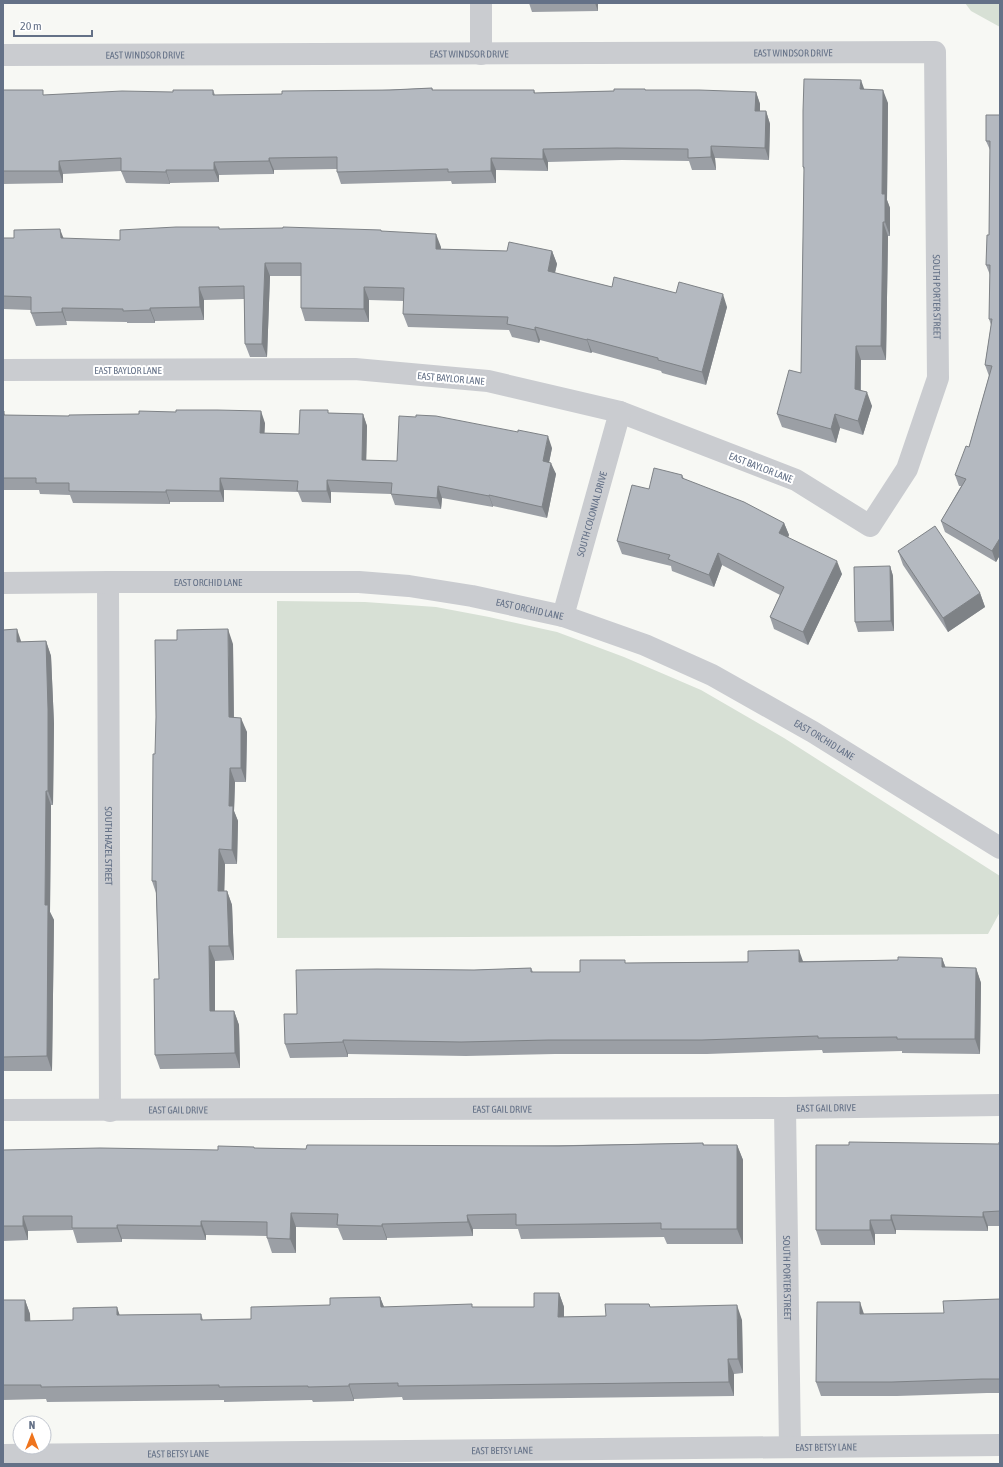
<svg xmlns="http://www.w3.org/2000/svg" width="1003" height="1467" font-family="'Asap Condensed',sans-serif">
<rect width="100%" height="100%" fill="#f7f8f4"/>
<!-- green -->
<path fill="#d7e0d5" d="M965 3H1000V27L971 11Z
M277 601 365 602 436 607 489 617 557 632 624 657 701 690 784 738 1000 876V912L988 934 277 938Z"/>
<g fill="none" stroke-linecap="round" stroke-linejoin="round">
<!-- minor -->
<g stroke="#caccd0" stroke-width="22">
<path d="M481 3V54"/>
<path id="s1" d="M3 55 935 52 938 378 907 469 870 526 796 480 620 412 488 381 355 369 3 370"/>
<path id="s2" d="M108 582 110 1111"/>
<path id="s3" d="M563 616 620 412"/>
<path id="s4" d="M785 1108 790 1447"/>
<path id="s5" d="M3 1110 785 1108 1000 1105"/>
<path id="s6" d="M3 1455 1000 1445"/>
</g>
<!-- tertiary -->
<path stroke="#caccd0" stroke-width="22" id="s7" d="M3 583 108 582H359L409 586 472 596 563 616 645 645 712 675 813 732 1000 848"/>
</g>
<!-- wall -->
<path fill="#9b9fa5" d="M529 3H598V11L532 12Z
M432 88 433 90H534L535 93 645 90 756 92 760 104V111H766L770 124 769 160 715 158 716 170H692L689 161 622 160 548 162V171L496 170V183L452 184 451 181 341 184 337 172V169L274 170V174L219 175V182L170 183V184L126 183 121 171 63 174V183L3 184V90L44 95 173 92 213 90 215 95 282 94Z
M864 89 888 103 887 200 890 208V236H888L886 360H861V391L872 406 863 435 840 428 836 443 782 427 777 414 801 373 804 170 803 167Z
M1000 115V555L996 562 945 532 941 521 961 486H959L955 475 969 447 989 376 985 365 991 325 989 319 990 275 986 265 989 235 990 150 986 141Z
M220 229 381 231 441 247V249L507 251H552L557 264 555 273 612 287 676 293 727 307 706 385 662 373 661 371 592 352 591 353 540 340 539 343 512 337 509 330 408 327 403 314 404 301 369 300V322L305 321 301 308V276H270L267 357H250L245 344 244 299 204 300V320L155 321V323H127V322L66 321 67 325 36 326 31 313V310L3 309V238L120 240Z
M3 411 5 415 265 423 264 433 299 434 329 413 363 414 367 426 366 460 397 461 552 448 549 462 556 474 547 518 493 506V507L442 498 441 509 395 505 391 494 331 492V503L302 502 298 492 224 490V502H170V504L73 503 70 495 40 494 39 490H3Z
M682 475 684 479 784 523 789 535 788 538 842 574 808 645 774 629 770 617 780 595 722 565 714 587 672 571 671 566 622 554 617 541 649 489Z
M898 551 980 593 985 607 948 632 903 565Z
M890 566 893 576 894 631 858 632 855 622Z
M3 630 21 642 46 641 51 656 54 724 53 805H51L50 912 54 920 52 1071H3Z
M233 644 234 717 247 732 246 782H235L234 811 238 821 237 864H225L224 891H227L232 905 234 960 215 961V1011H234L239 1025 240 1068 160 1069 155 1055 159 979 156 893 152 881Z
M942 958 946 968H976L981 983 980 1054 902 1053V1051L823 1053 822 1050 707 1054H555L466 1056 348 1054V1057L290 1058 285 1044 297 1014 474 970 531 968 533 972H580L626 963 898 960Z
M1000 1142V1226H988V1231L896 1230V1234H875V1245H821L816 1230 999 1144Z
M703 1143 704 1145H737L743 1160V1244H667L664 1237 521 1239 518 1229H473V1236L387 1238V1240H343L338 1228 296 1227V1253H272L267 1238V1236L206 1235V1240L122 1239V1242L77 1243 73 1230 28 1231V1240L3 1241V1150H218L255 1148 306 1149Z
M559 1293 564 1307V1317L606 1316 651 1307 742 1320 743 1373 734 1374V1396L403 1400 402 1397 354 1399V1401L313 1402 312 1400 224 1402V1400L47 1402 46 1399 3 1400V1300H25L30 1314V1321L73 1320 120 1315 201 1314 203 1320 251 1319 380 1297 384 1307H534Z
M1000 1299V1393H987L897 1396H821L816 1382 864 1314 944 1313Z"/>
<!-- shaded-wall -->
<path fill="#7e8286" d="M595 3H598V11Z
M861 80 866 94 860 89Z
M883 90 888 103 887 200 890 208V236L885 222 882 194Z
M756 92 760 104V123L755 111Z
M766 111 770 124 769 160 765 148Z
M711 146 715 158 716 170 711 157Z
M543 149 548 162V171L543 159Z
M269 158 274 170V174L269 161Z
M491 158 496 170V183L491 171Z
M59 161 63 174V183L59 171Z
M214 162 219 175V182L214 170Z
M166 170 170 183V184L166 172Z
M883 222 888 236 886 360 881 346Z
M60 229 65 242 61 238Z
M436 234 441 247 440 262 436 249Z
M552 251 557 264 552 284 548 271Z
M265 263 270 276 267 357 262 344Z
M199 287 204 300V320L200 307Z
M364 287 369 300V322L364 309Z
M723 294 727 307 706 385 702 372Z
M62 308 66 321 67 325 62 312Z
M150 308 155 321V323L150 310Z
M535 327 540 340 539 343 535 330Z
M587 339 592 352 591 353 587 340Z
M856 346 861 360 860 403 855 389Z
M867 392 872 406 863 435 858 421Z
M261 411 265 423 264 444 260 433Z
M363 414 367 426 366 472 362 460Z
M835 414 840 428 836 443 831 429Z
M548 436 552 448 547 473 543 461Z
M551 463 556 474 547 518 542 507Z
M220 478 224 490V502L220 491Z
M327 480 331 492V503L327 491Z
M438 486 442 498 441 509 437 498Z
M166 490 170 502V504L166 492Z
M489 495 493 506V507L489 496Z
M784 523 789 535 783 546 779 533Z
M1000 538V555L996 562 992 551Z
M718 553 722 565 714 587 709 575Z
M837 561 842 574 808 645 803 632Z
M890 566 893 576 894 631 891 621Z
M980 593 985 607 948 632 943 618Z
M17 629 22 644 17 642Z
M228 629 233 644 234 732 229 717Z
M46 641 51 656 54 724 53 805 48 791Z
M241 718 247 732 246 782 241 768Z
M230 768 235 782 234 811 238 821 237 864 232 850 229 806Z
M46 791 51 805 50 912 54 920 52 1071 47 1056 45 905Z
M219 849 225 864 224 905 218 891Z
M227 891 232 905 234 960 229 946Z
M209 946 215 961V1025L210 1011Z
M799 950 804 964 799 962Z
M942 958 947 972 942 967Z
M976 968 981 983 980 1054 975 1039Z
M234 1011 239 1025 240 1068 235 1053Z
M343 1040 348 1054V1057L343 1042Z
M737 1145 743 1160V1244L737 1229Z
M983 1212 988 1226V1231L983 1217Z
M291 1213 296 1227V1253L290 1239Z
M467 1215 473 1229V1236L468 1222Z
M891 1215 896 1230V1234L891 1220Z
M23 1216 28 1231V1240L23 1226Z
M870 1220 875 1234V1245L870 1230Z
M201 1221 206 1235V1240L201 1226Z
M382 1224 387 1238V1240L382 1226Z
M117 1225 122 1239V1242L117 1228Z
M559 1293 564 1307V1331L558 1317Z
M380 1297 386 1312 381 1307Z
M25 1300 30 1314 31 1335 25 1321Z
M860 1302 865 1317 860 1314Z
M737 1305 742 1320 743 1373 738 1359Z
M117 1307 122 1322 117 1315Z
M728 1359 734 1374V1396L729 1382Z
M349 1384 354 1399V1401L349 1386Z"/>
<!-- building -->
<path fill="#b4b9c0" stroke="#7e8286" d="M804 79 861 80 860 89 883 90 882 194H885V222H883L881 346H856L855 389 867 392 858 421 835 414 831 429 777 414 789 370 801 373 804 167H803V111Z
M432 88V90H534V93L614 91V89H645V90H699L756 92 755 111H766L765 148 711 146V157L688 158V149L617 148 543 149V159L491 158V171L448 172V169L337 172V157L269 158V161L214 162V170H166V172L121 171V158L59 161V171H3V90H43V95L122 91 173 92V90H213V95L282 94V91L390 90Z
M986 115H1000V538L992 551 941 521 966 479 955 475 966 446 969 447 992 366 985 365 992 319H989L990 265H986L987 235H989L990 141H986Z
M176 227H219V229L283 228V227L381 230V231L436 234V249L507 251 509 242 552 251 548 271 612 287 614 277 676 293 679 282 723 294 702 372 658 360V358L587 339V340L535 327V330L507 324 508 317 403 314 404 288 364 287V309L301 308V263H265L262 344H245L244 286 199 287 200 307 150 308V310L123 311V309L62 308V312L31 313V297L3 296V238H14V230L60 229 61 238 120 240V230Z
M176 410H217L261 411 260 433 299 434 300 410H328V413L363 414 362 460 397 461 399 416 416 417V415L436 416 518 432V430L548 436 543 461 551 463 542 507 489 495V496L438 486 437 498 391 494 392 483 327 480V491H297L298 481 220 478V491L166 490V492L69 491V483H36V478H3V411H4V415L69 416V415L139 414V411L176 412Z
M654 468 682 475V478L744 502 784 523 779 533 837 561 803 632 770 617 784 587 718 553 709 575 668 559 670 555 617 541 632 485 649 489Z
M935 526 980 593 943 618 898 551Z
M890 566 891 621 855 622 854 567Z
M17 629V642L46 641 48 709V791H46L45 905H48L47 1056 3 1057V630Z
M228 629 229 717 241 718V768H230L229 806H233L232 850 219 849 218 891H227L229 946H209L210 1011H234L235 1053 155 1055 154 979H159L156 881H152L153 754H155L156 717 155 640H177V630Z
M799 950V962L898 960V957L942 958V967L976 968 975 1039H897V1037L818 1038V1036L702 1040H549L461 1042 343 1040V1042L285 1044 284 1014H297L296 970 377 969 474 970 531 968V972H580V960H625V963L748 962V951Z
M849 1142 999 1144V1142H1000V1211L983 1212V1217L891 1215V1220H870V1230H816V1145H849Z
M703 1143V1145H737V1229H661V1223L516 1225V1214L467 1215 468 1222 382 1224V1226L337 1225 338 1214 291 1213 290 1239 267 1238V1222L201 1221V1226L117 1225V1228H72V1216H23V1226H3V1150L100 1148 218 1150V1146L254 1147V1148L306 1149 307 1145 559 1146Z
M534 1293H559L558 1317 606 1316 605 1304H649L650 1307 737 1305 738 1359H728L729 1382 398 1386V1383L349 1384V1386L308 1387V1386L219 1387V1385L41 1387V1385H3V1300H25V1321L73 1320V1308L117 1307V1315L201 1314V1320L251 1319V1307L330 1305V1298L380 1297 381 1307 472 1304V1307H534Z
M1000 1299V1379H982L892 1382H816L817 1302H860V1314L944 1313 943 1301Z"/>
<g text-anchor="middle" stroke-width="4" stroke-linejoin="round" paint-order="stroke">
<!-- street labels -->
<g font-size="10" fill="#647187" stroke="#fff">
<text dy="4" stroke="none"><textPath href="#s1" startOffset="790">EAST WINDSOR DRIVE</textPath></text>
<text dy="4" stroke="none"><textPath href="#s1" startOffset="142">EAST WINDSOR DRIVE</textPath></text>
<text dy="4" stroke="none"><textPath href="#s1" startOffset="466">EAST WINDSOR DRIVE</textPath></text>
<text dy="4" stroke="none"><textPath href="#s1" startOffset="1177">SOUTH PORTER STREET</textPath></text>
<text x="128" y="374">EAST BAYLOR LANE</text>
<text transform="translate(451 378) rotate(5)" y="4">EAST BAYLOR LANE</text>
<text transform="translate(761 467) rotate(21)" y="4">EAST BAYLOR LANE</text>
<text dy="4" stroke="none"><textPath href="#s3" startOffset="106">SOUTH COLONIAL DRIVE</textPath></text>
<text dy="4" stroke="none"><textPath href="#s7" startOffset="205">EAST ORCHID LANE</textPath></text>
<text dy="4" stroke="none"><textPath href="#s7" startOffset="529">EAST ORCHID LANE</textPath></text>
<text dy="4" stroke="none"><textPath href="#s7" startOffset="853">EAST ORCHID LANE</textPath></text>
<text dy="4" stroke="none"><textPath href="#s2" startOffset="264">SOUTH HAZEL STREET</textPath></text>
<text dy="4" stroke="none"><textPath href="#s5" startOffset="823">EAST GAIL DRIVE</textPath></text>
<text dy="4" stroke="none"><textPath href="#s5" startOffset="499">EAST GAIL DRIVE</textPath></text>
<text dy="4" stroke="none"><textPath href="#s5" startOffset="175">EAST GAIL DRIVE</textPath></text>
<text dy="4" stroke="none"><textPath href="#s4" startOffset="170">SOUTH PORTER STREET</textPath></text>
<text dy="4" stroke="none"><textPath href="#s6" startOffset="823">EAST BETSY LANE</textPath></text>
<text dy="4" stroke="none"><textPath href="#s6" startOffset="499">EAST BETSY LANE</textPath></text>
<text dy="4" stroke="none"><textPath href="#s6" startOffset="175">EAST BETSY LANE</textPath></text>
</g>
</g>
<!-- border -->
<rect width="1003" height="1467" fill="none" stroke="#647187" stroke-width="8"/>
<!-- north arrow -->
<g transform="translate(32 1435)"><circle r="19" fill="#ffffff" stroke="#c1c6cf"/>
<path d="M0-3L7 15L0 10L-7 15Z" fill="#ef741d"/>
<text y="-6" font-size="11" font-weight="bold" text-anchor="middle" fill="#647187">N</text>
</g>
<!-- scale -->
<path d="M14 30v6h78v-6" fill="none" stroke="#647187" stroke-width="2"/>
<text x="20" y="30" font-size="12" fill="#647187" stroke="#ffffff" stroke-width="3" paint-order="stroke">20 m</text>
</svg>
